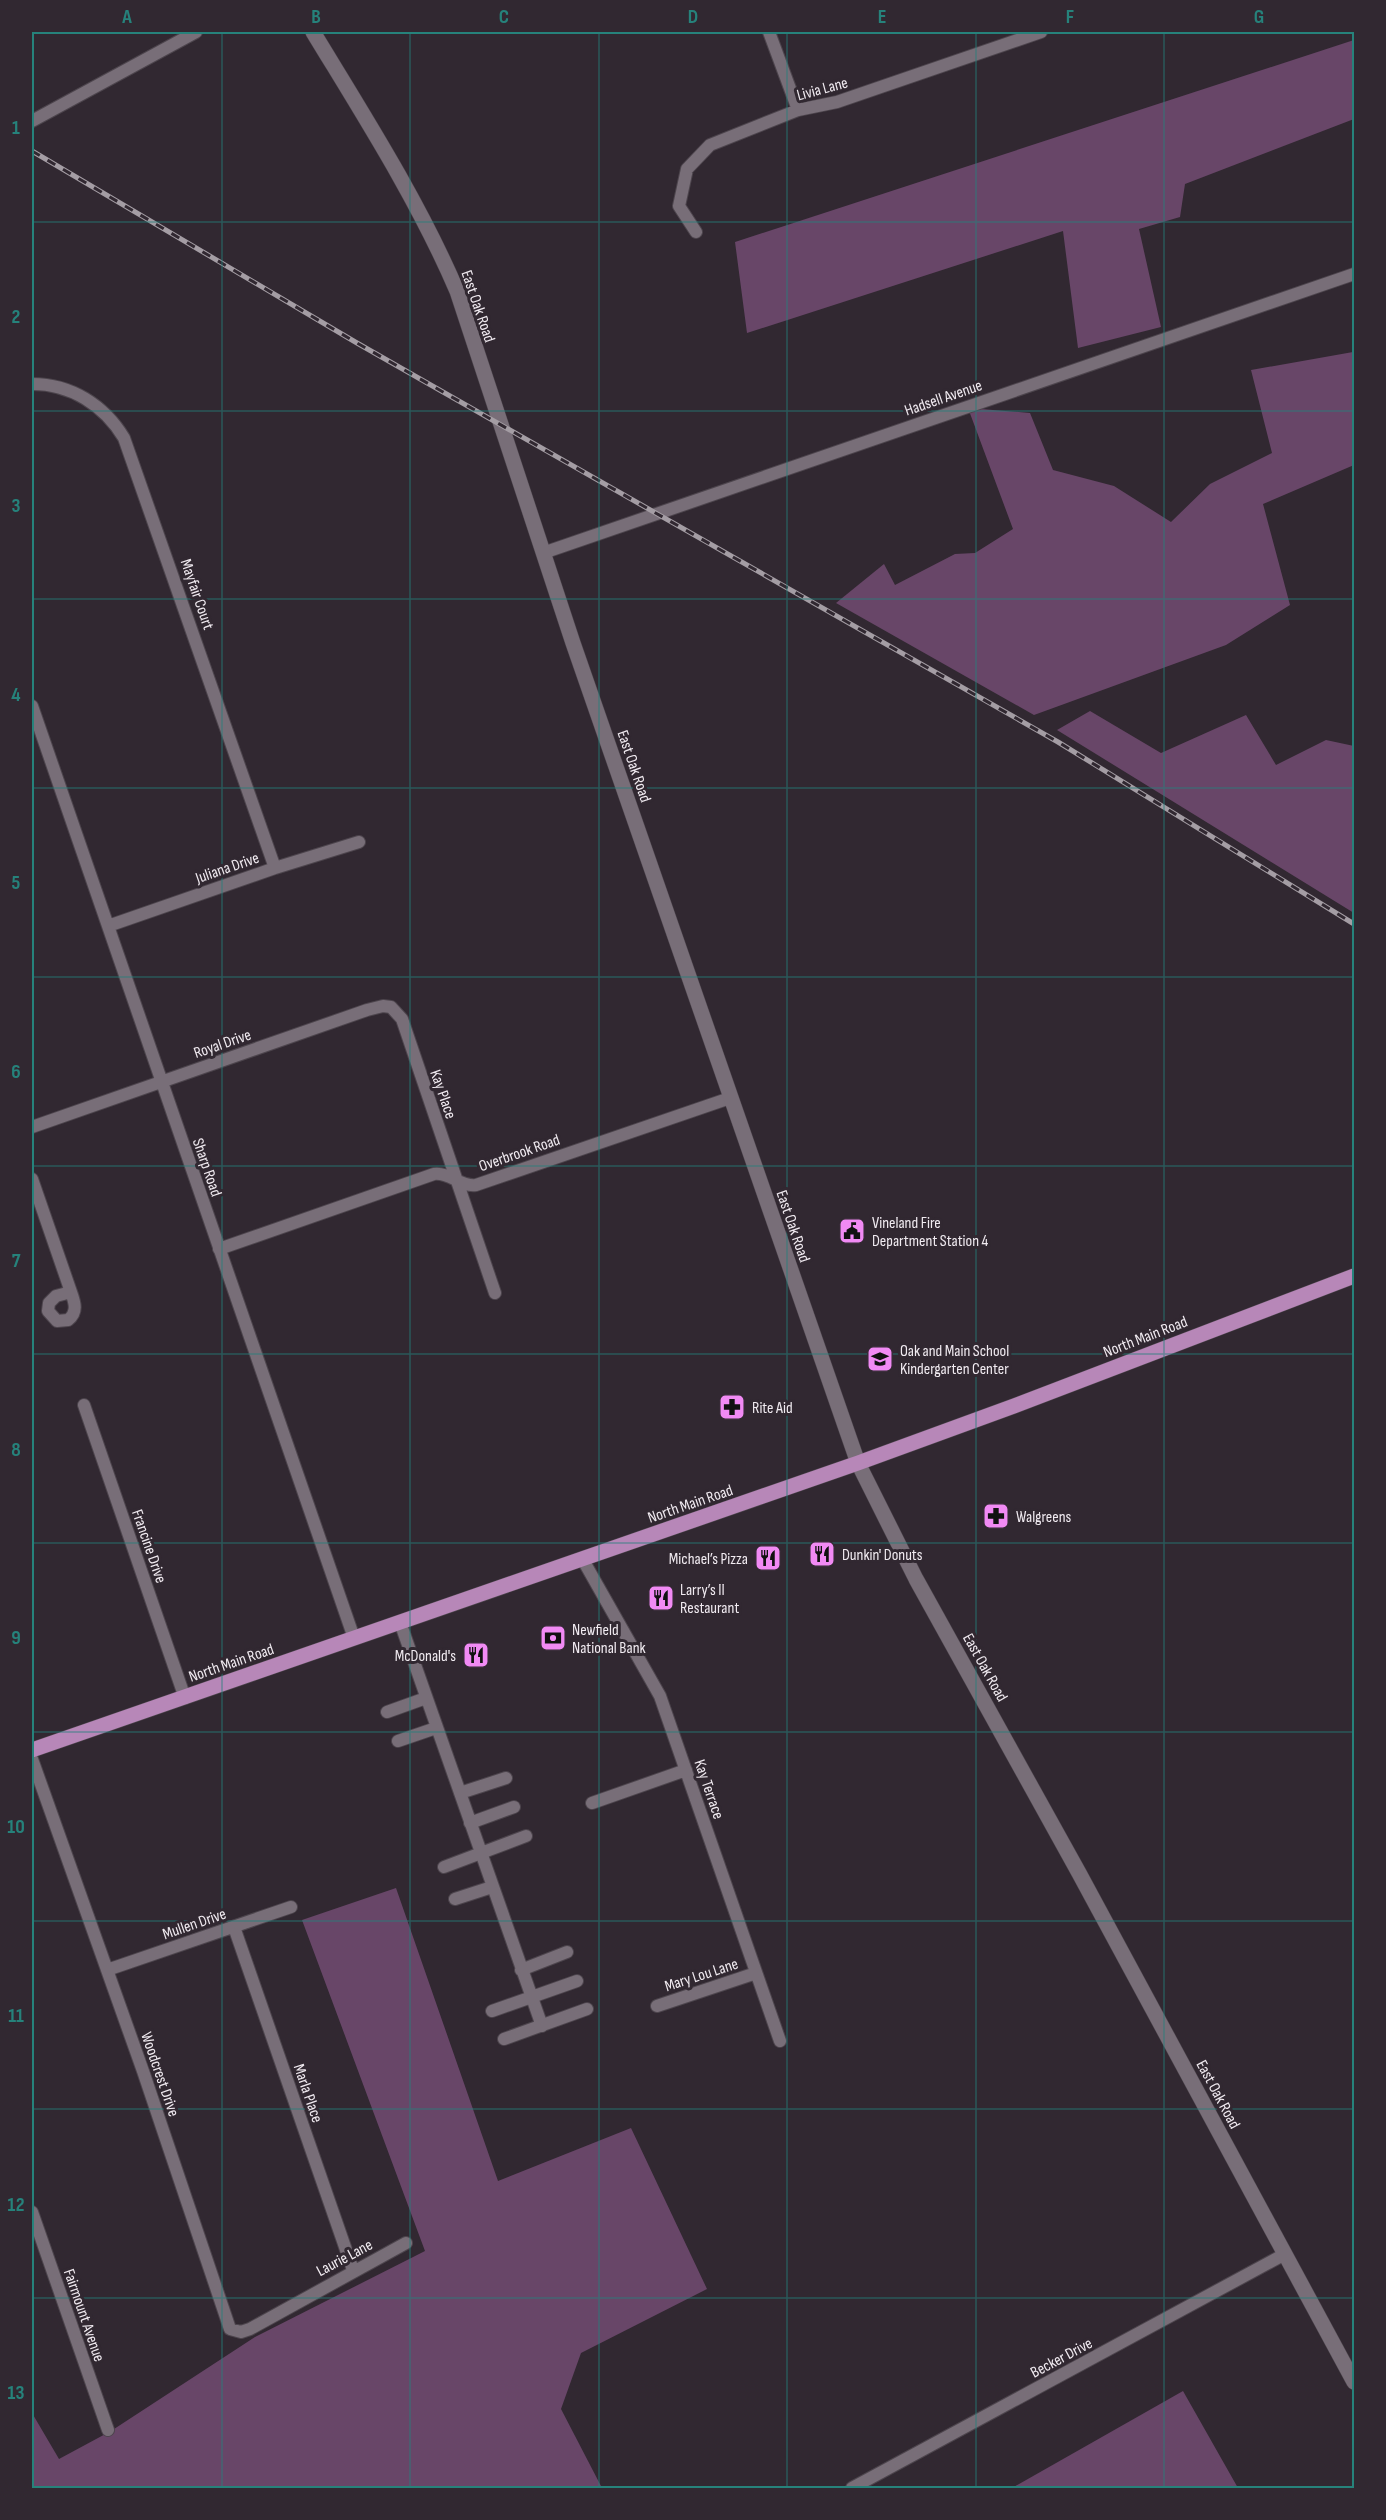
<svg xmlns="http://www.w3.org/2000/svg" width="1386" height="2520" font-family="'Sofia Sans Condensed',sans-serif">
<rect width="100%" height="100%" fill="#312831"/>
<!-- green -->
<path fill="#684668" d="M1354 40V119L1185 184 1180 217 1139 229 1161 327 1078 348 1063 231 747 333 735 242Z
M1353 352 1354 465 1263 504 1290 605 1226 645 1034 715 836 603 884 564 895 585 955 554 975 553 1013 529 968 408 1030 413 1053 470 1114 486 1171 522 1210 484 1272 453 1251 370Z
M1090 711 1161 753 1246 715 1276 765 1326 740 1354 746V913L1057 730Z
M396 1888 498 2181 631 2128 707 2289 581 2353 561 2409 602 2488H32V2413L59 2459 111 2431 255 2337 425 2251 302 1920Z
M1183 2391 1238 2488H1012Z"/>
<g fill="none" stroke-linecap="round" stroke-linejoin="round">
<!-- minor casing -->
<g stroke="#4d454d" stroke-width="14">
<path id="minor" d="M769 32 798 110
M32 121 196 32
M696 232 679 206 687 169 710 145 798 110 837 102 1041 32
M32 384C71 384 104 405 124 438L275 868
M543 553 1354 274
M32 706 354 1638
M108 926 275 868 359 842
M32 1127 367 1010 383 1006 391 1007 402 1019 495 1293
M32 1179 71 1292
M219 1249 434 1174C450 1172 460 1187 476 1185L730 1098
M71 1292C75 1303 78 1312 68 1320L57 1321 48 1311 49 1303 56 1296Z
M84 1405 185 1698
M583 1560 660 1696 780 2041
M400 1622 542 2026
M387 1712 426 1698
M398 1741 436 1728
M32 1759 143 2071 230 2329 241 2332 250 2329 406 2243
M460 1793 506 1778
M592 1803 686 1770
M470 1823 514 1807
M444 1867 526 1836
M455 1899 492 1887
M234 1927 353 2270
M107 1970 291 1907
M521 1970 567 1952
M657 2006 756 1973
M492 2011 577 1981
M504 2039 587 2009
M32 2212 108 2430
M852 2488 1285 2254"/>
</g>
<!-- tertiary casing -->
<g stroke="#4d454d" stroke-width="16">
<path id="tertiary" d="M313 32C364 116 418 200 457 291L573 643 858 1463 916 1579 1079 1873 1354 2382"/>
</g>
<!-- primary casing -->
<g stroke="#4d454d" stroke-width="16">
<path id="primary" d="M32 1750 858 1463 1014 1406 1354 1276"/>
</g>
<!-- minor -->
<use href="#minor" stroke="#786e78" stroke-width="12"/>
<!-- tertiary -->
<use href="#tertiary" stroke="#786e78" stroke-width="15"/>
<!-- primary -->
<use href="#primary" stroke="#b787b8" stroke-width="15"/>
<!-- rail casing -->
<g stroke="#a49da4" stroke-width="5">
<path id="rail" d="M32 151 357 343 1058 742 1354 924"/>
</g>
<!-- rail -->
<use href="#rail" stroke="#312831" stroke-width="3" stroke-dasharray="9" stroke-linecap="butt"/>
</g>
<!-- grid -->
<path fill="none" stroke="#26827b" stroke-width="1.5" stroke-opacity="0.55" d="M222 32V2488M410 32V2488M599 32V2488M787 32V2488M976 32V2488M1164 32V2488M32 222H1354M32 411H1354M32 599H1354M32 788H1354M32 977H1354M32 1166H1354M32 1354H1354M32 1543H1354M32 1732H1354M32 1921H1354M32 2109H1354M32 2298H1354"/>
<!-- icons -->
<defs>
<g id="civic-square" transform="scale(1.35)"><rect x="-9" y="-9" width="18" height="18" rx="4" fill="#f18af4" stroke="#312831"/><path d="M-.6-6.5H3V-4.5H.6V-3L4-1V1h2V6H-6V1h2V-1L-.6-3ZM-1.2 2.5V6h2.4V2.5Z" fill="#111"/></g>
<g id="school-square" transform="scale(1.35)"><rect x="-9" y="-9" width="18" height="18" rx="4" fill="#f18af4" stroke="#312831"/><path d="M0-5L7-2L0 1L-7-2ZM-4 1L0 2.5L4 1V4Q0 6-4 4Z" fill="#111"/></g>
<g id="pharmacy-square" transform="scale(1.35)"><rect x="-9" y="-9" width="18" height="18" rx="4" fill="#f18af4" stroke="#312831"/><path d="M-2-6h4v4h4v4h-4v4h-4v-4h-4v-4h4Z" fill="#111"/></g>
<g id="restaurant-square" transform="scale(1.35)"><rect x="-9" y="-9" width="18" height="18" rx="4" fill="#f18af4" stroke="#312831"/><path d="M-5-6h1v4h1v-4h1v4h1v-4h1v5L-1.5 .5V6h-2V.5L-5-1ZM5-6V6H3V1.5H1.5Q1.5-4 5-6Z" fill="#111"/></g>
<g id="bank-square" transform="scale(1.35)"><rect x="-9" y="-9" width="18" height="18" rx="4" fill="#f18af4" stroke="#312831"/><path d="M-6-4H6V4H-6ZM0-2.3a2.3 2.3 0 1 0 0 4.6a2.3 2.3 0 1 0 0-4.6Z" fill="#111"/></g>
</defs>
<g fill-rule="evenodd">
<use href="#civic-square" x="852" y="1231"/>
<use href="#school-square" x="880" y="1359"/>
<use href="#pharmacy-square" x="732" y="1407"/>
<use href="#pharmacy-square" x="996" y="1516"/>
<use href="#restaurant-square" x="822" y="1554"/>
<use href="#restaurant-square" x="768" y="1558"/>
<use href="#restaurant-square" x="661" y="1598"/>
<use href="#bank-square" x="553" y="1638"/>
<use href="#restaurant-square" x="476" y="1655"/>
</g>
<g text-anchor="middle" stroke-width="6" stroke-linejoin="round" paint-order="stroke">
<!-- street labels -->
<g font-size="16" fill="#f1ebf1" stroke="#312831">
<text transform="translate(822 88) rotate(-15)" y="6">Livia Lane</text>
<text transform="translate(479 306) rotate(71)" y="6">East Oak Road</text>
<text transform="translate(943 397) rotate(-19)" y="6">Hadsell Avenue</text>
<text transform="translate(198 594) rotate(71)" y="6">Mayfair Court</text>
<text transform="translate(635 766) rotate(71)" y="6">East Oak Road</text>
<text transform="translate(227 867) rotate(-19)" y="6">Juliana Drive</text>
<text transform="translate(222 1043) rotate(-19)" y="6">Royal Drive</text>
<text transform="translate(444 1094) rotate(71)" y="6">Kay Place</text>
<text transform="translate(519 1152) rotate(-19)" y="6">Overbrook Road</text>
<text transform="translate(208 1167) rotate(71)" y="6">Sharp Road</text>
<text transform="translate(794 1226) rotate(71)" y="6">East Oak Road</text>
<text transform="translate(1145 1336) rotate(-21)" y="6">North Main Road</text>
<text transform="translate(690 1503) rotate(-19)" y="6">North Main Road</text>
<text transform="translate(150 1546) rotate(71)" y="6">Francine Drive</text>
<text transform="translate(231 1662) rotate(-19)" y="6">North Main Road</text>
<text transform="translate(986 1667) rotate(61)" y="6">East Oak Road</text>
<text transform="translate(710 1789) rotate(71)" y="6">Kay Terrace</text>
<text transform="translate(194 1923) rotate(-19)" y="6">Mullen Drive</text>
<text transform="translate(701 1974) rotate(-18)" y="6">Mary Lou Lane</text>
<text transform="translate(161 2074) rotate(71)" y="6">Woodcrest Drive</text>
<text transform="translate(309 2093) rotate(71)" y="6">Marla Place</text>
<text transform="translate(1219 2094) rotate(62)" y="6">East Oak Road</text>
<text transform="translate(344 2257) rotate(-28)" y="6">Laurie Lane</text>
<text transform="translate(85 2315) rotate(71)" y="6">Fairmount Avenue</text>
<text transform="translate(1061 2357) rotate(-28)" y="6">Becker Drive</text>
</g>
<!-- poi labels -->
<g font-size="16" fill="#f1ebf1" stroke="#312831" text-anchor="start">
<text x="872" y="1228">Vineland Fire<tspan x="872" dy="18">Department Station 4</tspan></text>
<text x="900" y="1356">Oak and Main School<tspan x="900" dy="18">Kindergarten Center</tspan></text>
<text x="752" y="1413">Rite Aid</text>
<text x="1016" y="1522">Walgreens</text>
<text x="842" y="1560">Dunkin' Donuts</text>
<text x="748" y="1564" text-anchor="end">Michael’s Pizza</text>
<text x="680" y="1595">Larry’s II<tspan x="680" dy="18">Restaurant</tspan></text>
<text x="572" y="1635">Newfield<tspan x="572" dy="18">National Bank</tspan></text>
<text x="456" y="1661" text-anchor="end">McDonald's</text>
</g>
</g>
<!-- border -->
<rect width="1386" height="2520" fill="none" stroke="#312831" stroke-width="66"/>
<rect x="33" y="33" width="1320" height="2454" fill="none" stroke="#26827b" stroke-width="2"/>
<g font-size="20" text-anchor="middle" font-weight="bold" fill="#26827b">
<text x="127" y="23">A</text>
<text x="316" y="23">B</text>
<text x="504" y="23">C</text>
<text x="693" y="23">D</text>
<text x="882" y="23">E</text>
<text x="1070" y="23">F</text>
<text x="1259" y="23">G</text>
<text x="16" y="134">1</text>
<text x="16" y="323">2</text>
<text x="16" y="512">3</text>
<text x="16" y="701">4</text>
<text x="16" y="889">5</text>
<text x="16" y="1078">6</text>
<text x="16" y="1267">7</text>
<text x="16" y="1456">8</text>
<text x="16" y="1644">9</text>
<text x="16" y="1833">10</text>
<text x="16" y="2022">11</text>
<text x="16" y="2211">12</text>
<text x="16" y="2399">13</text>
</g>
</svg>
